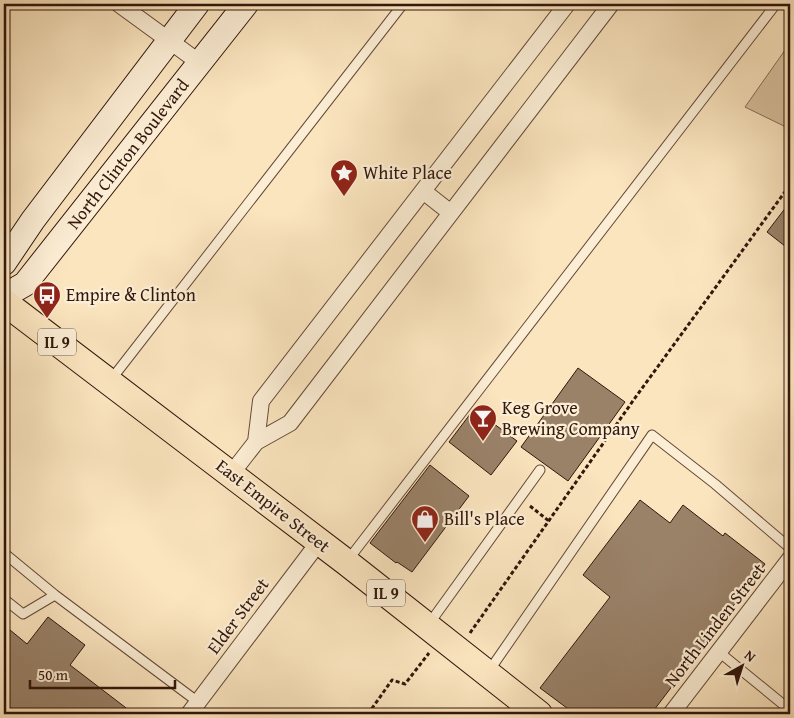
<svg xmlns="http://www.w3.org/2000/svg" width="794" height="718" font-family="'Gentium Book Plus',serif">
<rect width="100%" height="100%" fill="#fbe5bf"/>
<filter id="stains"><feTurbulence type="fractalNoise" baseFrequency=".004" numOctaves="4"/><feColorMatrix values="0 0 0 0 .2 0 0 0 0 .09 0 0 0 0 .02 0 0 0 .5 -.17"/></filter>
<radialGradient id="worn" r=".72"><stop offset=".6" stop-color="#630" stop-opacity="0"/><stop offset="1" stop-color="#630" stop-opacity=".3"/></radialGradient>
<!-- green -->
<path fill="#d9c2a0" stroke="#856c56" d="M790 43V129L745 107Z"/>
<!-- building -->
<path fill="#9a8269" stroke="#31160b" d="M790 202V250L767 232Z
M578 368 625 402 568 481 521 447Z
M474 409 517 441 491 475 449 442Z
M430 465 469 496 412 572 397 562 396 563 370 543Z
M640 500 670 523 683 505 723 536 725 533 765 564 651 714H575L540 688 610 597 583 575Z
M48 617 85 645 70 665 134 714H4V625L27 644Z"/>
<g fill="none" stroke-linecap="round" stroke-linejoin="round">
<!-- lane casing -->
<g stroke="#644a38" stroke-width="11">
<path id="lane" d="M110 381 403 4
M4 553 55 595 198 702
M348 560 776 4
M4 599 23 614 55 595
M429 624 540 470
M719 652 790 710
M489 671 652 435 715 484 790 548"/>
</g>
<!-- street casing -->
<g stroke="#644a38" stroke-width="18">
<path id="street" d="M119 4 200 63
M423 191 451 213
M256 442 261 401 567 4
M231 474 256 442 290 423 611 4
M189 714 319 542
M671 714 790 559"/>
</g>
<!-- secondary casing -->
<g stroke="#31160b" stroke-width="26">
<path id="secondary" d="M4 263 33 220 197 4
M4 296 25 284 246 4"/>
</g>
<!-- primary casing -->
<g stroke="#31160b" stroke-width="28">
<path id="primary" d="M4 302 346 562 539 714"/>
</g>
<!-- path -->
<path stroke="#31160b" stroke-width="3" stroke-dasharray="4 2.5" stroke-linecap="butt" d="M530 506 549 521
M470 633 635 398 790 185
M368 714 392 680 405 684 429 653"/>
<!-- lane -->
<use href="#lane" stroke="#fceed5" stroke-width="9"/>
<!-- street -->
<use href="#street" stroke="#fceed5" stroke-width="16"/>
<!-- secondary -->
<use href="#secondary" stroke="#fceed5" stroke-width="24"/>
<!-- primary -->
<use href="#primary" stroke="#fbe5bf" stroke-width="26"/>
</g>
<!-- icons -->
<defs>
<g id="sight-pin" transform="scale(1.4375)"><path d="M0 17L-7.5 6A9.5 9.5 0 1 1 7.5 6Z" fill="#8f2418" stroke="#fceed5"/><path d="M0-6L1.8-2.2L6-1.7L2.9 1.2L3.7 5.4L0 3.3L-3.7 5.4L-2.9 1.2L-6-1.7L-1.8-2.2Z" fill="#fff"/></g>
<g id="bus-pin" transform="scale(1.4375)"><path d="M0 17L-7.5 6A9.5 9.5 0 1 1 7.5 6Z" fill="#8f2418" stroke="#fceed5"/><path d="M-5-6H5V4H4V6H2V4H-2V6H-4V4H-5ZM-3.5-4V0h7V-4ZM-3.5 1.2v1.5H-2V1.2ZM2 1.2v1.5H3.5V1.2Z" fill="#fff"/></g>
<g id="bar-pin" transform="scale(1.4375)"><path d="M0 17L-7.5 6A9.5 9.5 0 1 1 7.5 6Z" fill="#8f2418" stroke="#fceed5"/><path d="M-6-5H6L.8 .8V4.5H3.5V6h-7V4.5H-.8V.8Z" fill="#fff"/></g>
<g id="shop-pin" transform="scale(1.4375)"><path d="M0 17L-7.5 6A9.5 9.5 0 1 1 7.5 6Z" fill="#8f2418" stroke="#fceed5"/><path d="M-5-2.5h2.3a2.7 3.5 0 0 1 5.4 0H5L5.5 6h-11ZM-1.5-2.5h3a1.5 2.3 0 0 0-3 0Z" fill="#fff"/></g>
</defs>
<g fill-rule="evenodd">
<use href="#sight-pin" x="344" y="173"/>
<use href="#bus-pin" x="47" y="295"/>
<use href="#bar-pin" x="483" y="418"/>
<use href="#shop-pin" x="425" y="519"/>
</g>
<g text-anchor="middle" stroke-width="4.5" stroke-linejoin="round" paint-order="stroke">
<!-- shield labels -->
<g fill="#fceed5" stroke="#6e5748" stroke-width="1">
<rect x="38" y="328.5" width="38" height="27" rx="4"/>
<rect x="367" y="579.5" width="38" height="27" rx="4"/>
</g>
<g font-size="16" font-weight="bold" fill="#31160b">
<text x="57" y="348">IL 9</text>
<text x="386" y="599">IL 9</text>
</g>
<!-- street labels -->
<g font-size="18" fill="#31160b" stroke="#fceed5">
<text transform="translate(128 154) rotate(-52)" y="6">North Clinton Boulevard</text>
<text transform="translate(273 506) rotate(38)" y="6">East Empire Street</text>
<text transform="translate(238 616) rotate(-53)" y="6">Elder Street</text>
<text transform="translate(715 625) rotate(-52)" y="6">North Linden Street</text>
</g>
<!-- poi labels -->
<g font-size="18" fill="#31160b" stroke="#fceed5" text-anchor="start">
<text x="363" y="179">White Place</text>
<text x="66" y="301">Empire &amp; Clinton</text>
<text x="502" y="414">Keg Grove<tspan x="502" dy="21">Brewing Company</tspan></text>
<text x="444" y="525">Bill's Place</text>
</g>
</g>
<!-- margin -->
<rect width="794" height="718" fill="none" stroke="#fbe5bf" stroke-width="20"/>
<rect x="5" y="5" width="784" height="708" fill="none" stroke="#31160b" stroke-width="2.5"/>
<rect x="10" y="10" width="774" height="698" fill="none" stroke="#31160b"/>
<!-- north arrow -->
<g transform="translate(742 666) rotate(39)" stroke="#fceed5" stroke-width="4" paint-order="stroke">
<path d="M0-4L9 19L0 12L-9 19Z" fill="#31160b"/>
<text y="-8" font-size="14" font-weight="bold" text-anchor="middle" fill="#31160b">N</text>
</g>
<!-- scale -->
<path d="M30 680v8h145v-8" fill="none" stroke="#31160b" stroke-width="2.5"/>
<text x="38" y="680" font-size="15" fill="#31160b" stroke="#fceed5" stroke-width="4" paint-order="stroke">50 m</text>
<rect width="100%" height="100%" filter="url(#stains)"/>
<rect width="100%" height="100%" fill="url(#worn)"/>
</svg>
